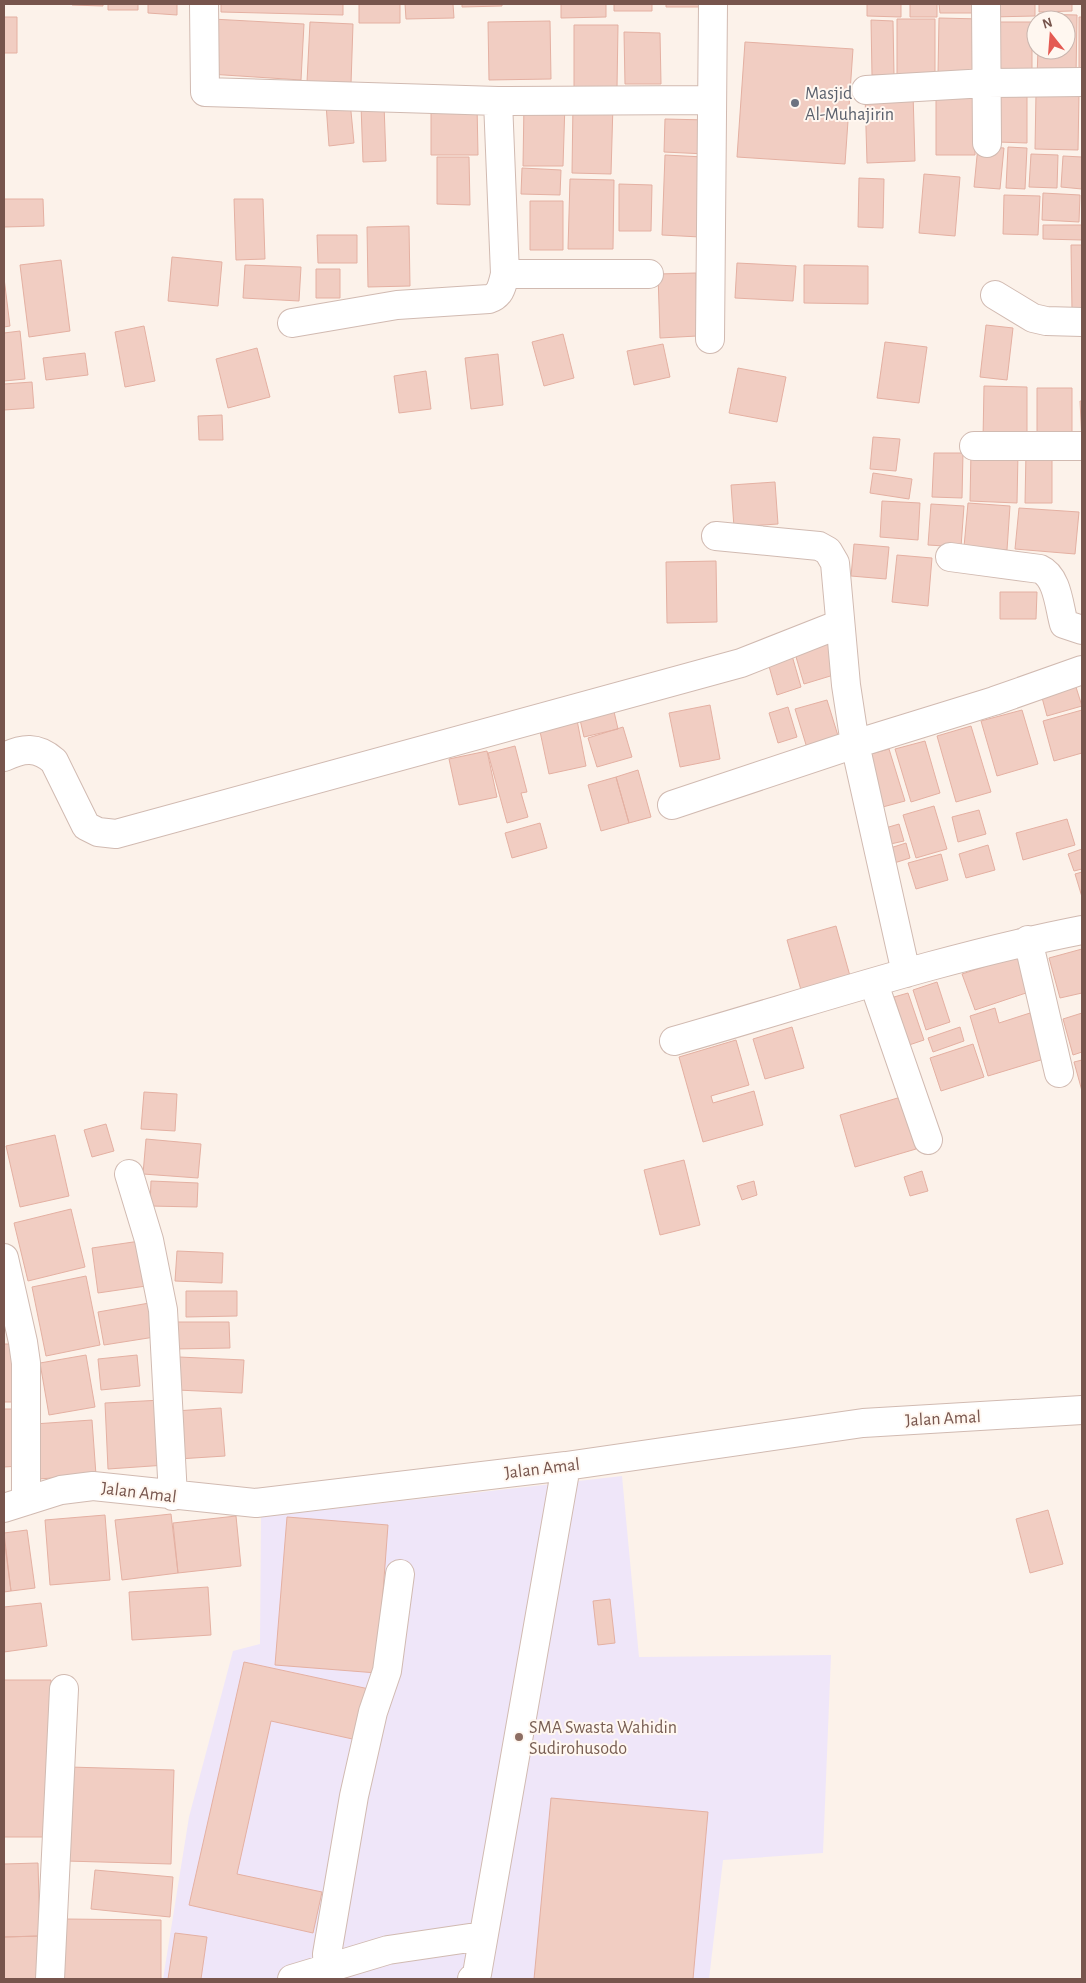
<svg xmlns="http://www.w3.org/2000/svg" width="1086" height="1983" font-family="'Alegreya Sans',sans-serif">
<rect width="100%" height="100%" fill="#fcf2ea"/>
<!-- education -->
<path fill="#efe6f9" d="M622 1476 639 1657 831 1655 823 1853 723 1860 709 1979H163L189 1817 233 1651 260 1644 261 1517Z"/>
<!-- building -->
<path fill="#f1cdc2" stroke="#e4b0a2" d="M72 4H103V6L72 5Z
M108 4H138V10H108Z
M148 4H177V15L148 13Z
M221 4H343V15L221 12Z
M359 4H400V23H359Z
M405 4H453L454 18 406 19Z
M462 4H502V6L462 7Z
M561 4H606V17L561 18Z
M614 4H652V11H614Z
M666 4H701V7H666Z
M867 4H901V17L867 16Z
M910 4H937V17H910Z
M939 4H976V13H940Z
M991 4H1035V16L991 17Z
M1039 4H1072V11L1039 12Z
M1038 14 1077 15 1076 77H1037L1038 50H1066V20H1038Z
M4 17H17V53H4Z
M1079 17H1082V77H1079Z
M939 18 981 19 980 75 938 74Z
M212 19 304 24 301 80 209 74Z
M897 19H935V75H897Z
M871 20 893 21 894 75H872Z
M550 21 551 79 489 80 488 22Z
M310 22 353 24 351 84 307 82Z
M993 22H1032V71H992Z
M574 25H618L617 88H574Z
M624 32 660 33 661 84H625Z
M745 42 853 49 845 164 737 157Z
M936 91H976L975 155H936Z
M998 92H1027V143L998 142Z
M913 93 915 161 867 163 865 94Z
M1036 93 1079 94 1078 150 1035 149Z
M350 101 354 143 329 146 326 104Z
M524 103H565L563 166H523Z
M573 103 613 104 611 174 572 173Z
M384 104 386 161 363 162 361 105Z
M431 104H477L478 155H431Z
M665 119 707 120 706 154 664 152Z
M978 146 1004 148 1000 189 974 187Z
M1008 147 1027 148 1025 189 1006 188Z
M1031 154 1058 155 1057 188 1029 187Z
M665 155 704 157 700 237 662 235Z
M1063 156 1082 157V189L1061 187Z
M437 157H469L470 205 437 204Z
M522 168 561 170 560 195 521 194Z
M924 174 960 177 955 236 919 233Z
M859 178 884 179 883 228 858 227Z
M570 179 614 180 613 249H568Z
M619 184 652 185 651 231H619Z
M1043 193 1080 195 1079 222 1042 220Z
M1004 195 1040 196 1038 235 1003 234Z
M4 199H43L44 226 4 227Z
M234 199H263L265 259 236 260Z
M530 201H563V250H530Z
M1043 225H1082V240L1043 239Z
M409 226 410 286 368 287 367 227Z
M317 235H357V263H318Z
M1071 245H1082V310L1072 311Z
M172 257 222 262 218 306 168 301Z
M61 260 70 331 29 337 20 265Z
M737 263 796 266 793 301 735 298Z
M245 265 301 267 299 301 243 298Z
M804 265 868 266V304L804 303Z
M316 269H340V298H316Z
M696 273 697 336 660 338 658 274Z
M4 278 10 326 4 327Z
M986 325 1013 328 1007 380 980 377Z
M144 326 155 381 125 387 115 332Z
M20 331 25 379 4 381V333Z
M563 334 574 378 544 386 532 342Z
M885 342 927 347 919 403 877 398Z
M663 344 670 377 634 385 627 351Z
M257 348 270 397 228 408 216 359Z
M85 353 88 375 46 380 43 358Z
M498 354 503 405 471 409 465 358Z
M738 368 786 377 777 422 729 413Z
M426 371 431 409 399 413 394 376Z
M32 382 34 408 4 410V384Z
M984 386 1027 387V440L983 439Z
M1037 388H1072V438H1037Z
M1080 401H1082V441Z
M222 415 223 440H199L198 416Z
M873 437 900 439 896 471 870 469Z
M971 452 1018 453 1017 503 970 501Z
M1026 452 1052 453V503H1025Z
M934 453H963L962 498 932 497Z
M873 473 912 479 909 499 870 493Z
M775 482 778 524 734 527 731 485Z
M882 501 920 503 918 540 880 537Z
M968 503 1010 506 1007 550 964 547Z
M931 504 964 506 961 547 928 545Z
M1019 508 1079 512 1075 554 1015 549Z
M854 544 889 547 886 579 851 576Z
M897 555 932 558 928 606 892 602Z
M716 561 717 622 667 623 666 562Z
M1000 592H1037L1036 619H1000Z
M827 640 837 674 804 684 794 650Z
M791 652 801 687 777 695 767 659Z
M1075 684 1082 706 1047 716 1041 694Z
M827 700 839 739 807 748 795 709Z
M612 703 618 729 584 737 578 711Z
M710 705 720 759 680 767 669 713Z
M788 707 797 737 778 743 769 713Z
M1022 710 1038 764 997 776 981 721Z
M1082 710V753L1054 761 1043 721Z
M576 715 586 766 549 774 538 722Z
M971 726 991 792 956 802 937 736Z
M623 727 632 757 597 767 588 738Z
M925 741 940 793 911 802 895 749Z
M515 746 527 792 521 793 528 817 507 823 488 753Z
M889 749 905 801 879 808 863 756Z
M487 751 497 797 459 805 449 759Z
M638 770 651 817 629 823 616 777Z
M616 777 629 823 601 831 588 785Z
M934 806 947 849 916 858 903 815Z
M979 810 986 834 958 842 952 817Z
M1067 819 1075 845 1023 860 1016 833Z
M540 823 547 848 512 858 505 833Z
M899 824 904 841 886 845 882 829Z
M906 843 910 858 891 864 887 849Z
M988 845 995 870 966 878 959 854Z
M1082 849V869L1074 871 1068 854Z
M941 854 948 880 916 889 908 863Z
M1082 872V897L1075 874Z
M836 926 850 976 801 990 787 940Z
M1082 949V993L1060 998 1049 958Z
M1020 955 1032 991 975 1010 962 974Z
M937 982 950 1022 926 1030 913 990Z
M908 993 924 1040 909 1045 894 997Z
M995 1008 999 1023 1030 1013 1044 1059 988 1076 970 1016Z
M1082 1013V1052L1073 1055 1063 1019Z
M792 1027 804 1068 765 1079 753 1039Z
M960 1027 964 1041 933 1052 928 1038Z
M736 1040 749 1085 711 1096 713 1103 754 1091 763 1125 703 1142 679 1057Z
M973 1044 984 1077 941 1091 930 1058Z
M1082 1060V1091L1074 1062Z
M144 1092 177 1094 175 1131 141 1129Z
M901 1097 916 1149 855 1167 840 1115Z
M106 1124 114 1151 92 1157 84 1130Z
M55 1135 69 1196 20 1207 6 1146Z
M146 1139 201 1144 198 1178 143 1174Z
M684 1160 700 1225 660 1235 644 1170Z
M922 1171 928 1191 910 1196 904 1177Z
M151 1181 198 1183 197 1207 150 1206Z
M754 1181 757 1195 742 1200 737 1186Z
M71 1209 85 1267 28 1281 14 1223Z
M147 1240 153 1285 98 1293 92 1248Z
M177 1251 223 1253 222 1283 175 1281Z
M86 1276 100 1345 46 1356 32 1287Z
M186 1291H237V1316L186 1317Z
M155 1302 161 1336 104 1345 98 1312Z
M174 1322H229L230 1348 174 1349Z
M4 1344H19L18 1402H4Z
M86 1355 95 1407 49 1415 40 1363Z
M137 1355 140 1386 101 1390 98 1359Z
M179 1357 244 1360 242 1393 177 1390Z
M162 1400 166 1465 108 1469 105 1403Z
M221 1408 225 1456 178 1459 175 1411Z
M4 1409H18L19 1466 4 1467Z
M92 1420 96 1475 38 1479 34 1424Z
M1048 1510 1063 1564 1030 1573 1016 1519Z
M171 1514 178 1573 122 1580 115 1520Z
M105 1515 110 1580 50 1585 45 1520Z
M236 1516 241 1566 178 1573 173 1523Z
M287 1517 388 1525 377 1673 275 1665Z
M27 1530 35 1588 11 1591 4 1533Z
M4 1538 11 1591 4 1592Z
M208 1587 211 1635 132 1640 129 1592Z
M610 1599 615 1643 598 1645 593 1601Z
M41 1603 47 1646 4 1652V1607Z
M244 1662 369 1689 357 1740 271 1721 237 1874 322 1892 313 1933 189 1905Z
M4 1680H51V1837H4Z
M69 1767 174 1770 171 1864 66 1861Z
M551 1798 708 1812 693 1979H534Z
M38 1863 40 1936 4 1937V1864Z
M95 1870 173 1877 170 1917 91 1909Z
M65 1919 161 1920V1979H64Z
M175 1933 207 1937 201 1979H168Z
M40 1936 41 1979H4V1937Z"/>
<g fill="none" stroke-linecap="round" stroke-linejoin="round">
<!-- minor casing -->
<g stroke="#d1bab1" stroke-width="30">
<path id="minor" d="M204 4 205 92 498 101 711 100
M986 4 987 143
M866 90 986 83 1082 82
M505 274H649
M995 295 1033 318 1046 321 1082 322
M292 323 397 305 489 299C501 295 502 286 505 274L498 101
M710 339 713 4
M974 446H1082
M716 536 819 546 828 551 835 563 846 685 855 744 906 973
M950 557 1040 569C1058 577 1059 607 1064 624L1082 630
M4 757C23 748 37 746 54 761L86 826 98 832 116 834 741 663 840 624
M672 805 855 744 994 701 1082 670
M1028 940 1059 1073
M874 984 928 1140
M674 1041C810 1002 944 957 1082 930
M129 1174 149 1240 163 1310 173 1496
M4 1258 23 1342 26 1363V1501
M4 1508 61 1490 93 1486 256 1503 566 1466 863 1423 1082 1410
M50 1979 64 1689
M292 1979 388 1950 483 1936
M328 1979 327 1954 354 1796 373 1712 387 1671 400 1574
M472 1979 477 1974 566 1466"/>
</g>
<!-- minor -->
<use href="#minor" stroke="#fff" stroke-width="28"/>
</g>
<!-- markers -->
<circle fill="#6b7280" stroke="#fff7f0" stroke-width="2" cx="795" cy="103" r="5"/>
<circle fill="#8d6e63" stroke="#fff7f0" stroke-width="2" cx="519" cy="1737" r="5"/>
<g text-anchor="middle" stroke-width="4" stroke-linejoin="round" paint-order="stroke">
<!-- worship labels -->
<g font-size="18" fill="#5b616d" stroke="#fff7f0" text-anchor="start">
<text x="805" y="99">Masjid<tspan x="805" dy="21">Al-Muhajirin</tspan></text>
</g>
<!-- street labels -->
<g font-size="18" fill="#77554d" stroke="#fff7f0">
<text transform="translate(943 1418) rotate(-3)" y="6">Jalan Amal</text>
<text transform="translate(542 1468) rotate(-7)" y="6">Jalan Amal</text>
<text transform="translate(139 1492) rotate(7)" y="6">Jalan Amal</text>
</g>
<!-- education labels -->
<g font-size="18" fill="#785e54" stroke="#fff7f0" text-anchor="start">
<text x="529" y="1733">SMA Swasta Wahidin<tspan x="529" dy="21">Sudirohusodo</tspan></text>
</g>
</g>
<!-- border -->
<rect width="1086" height="1983" fill="none" stroke="#77554d" stroke-width="10"/>
<!-- north arrow -->
<g transform="translate(1051 35) rotate(343)"><circle r="24" fill="#fff7f0" stroke="#c9b6af"/>
<path d="M0-4L9 19L0 12L-9 19Z" fill="#e45a52"/>
<text y="-8" font-size="14" font-weight="bold" text-anchor="middle" fill="#77554d">N</text>
</g>
</svg>
